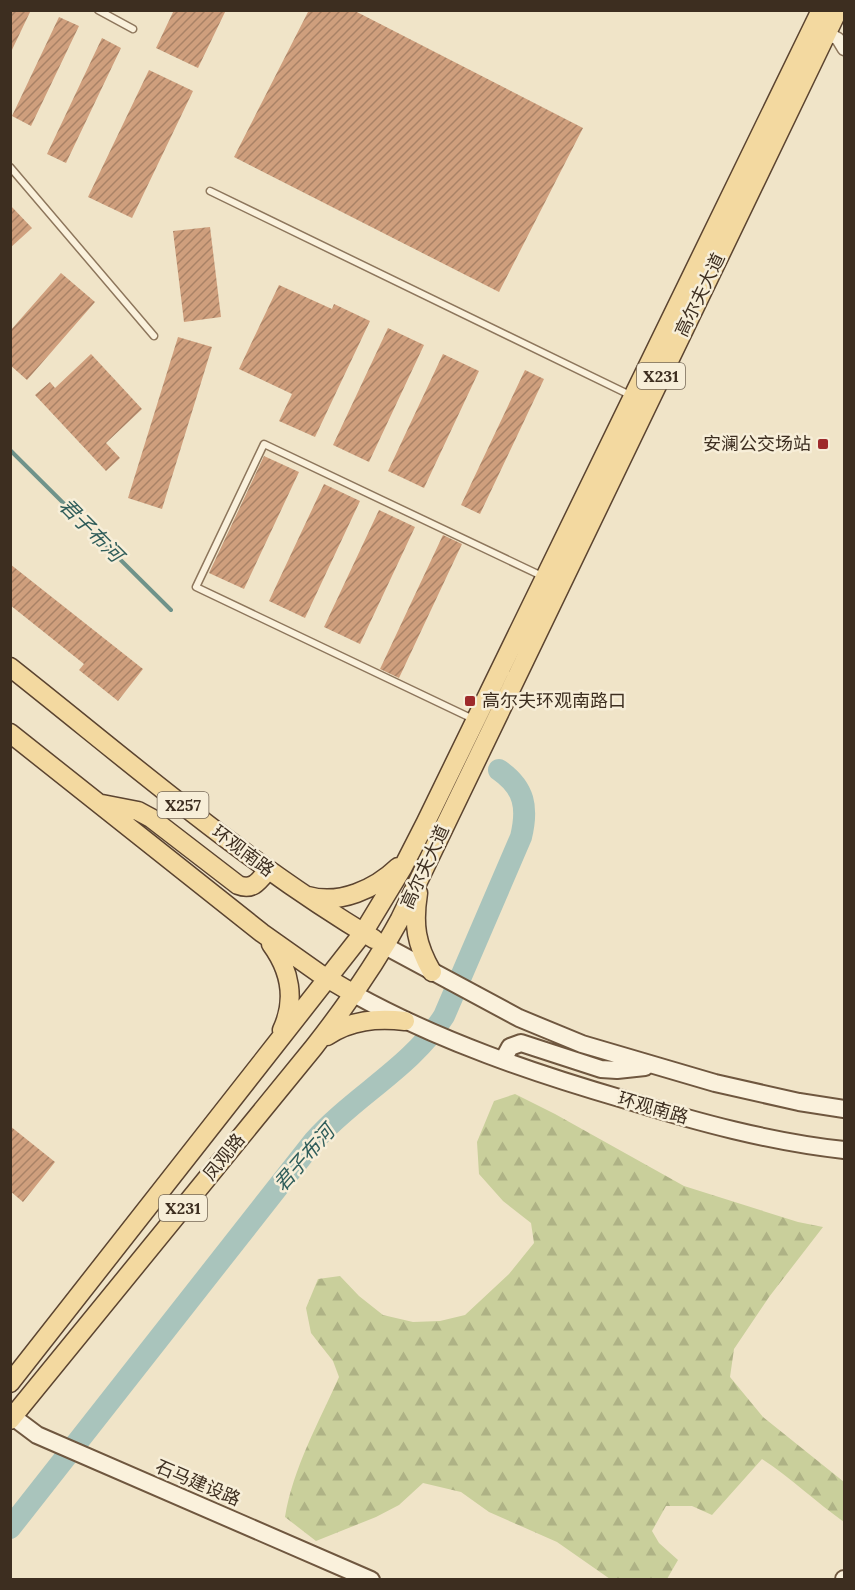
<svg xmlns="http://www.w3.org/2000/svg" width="855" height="1590" font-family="Lora,'Noto Sans SC',serif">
<defs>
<pattern id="forest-firs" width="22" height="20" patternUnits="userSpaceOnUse" patternTransform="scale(1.5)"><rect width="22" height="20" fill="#c9cf9b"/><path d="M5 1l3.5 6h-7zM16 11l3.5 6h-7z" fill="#aeb285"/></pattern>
<pattern id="building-hatch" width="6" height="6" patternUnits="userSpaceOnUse" patternTransform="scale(1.5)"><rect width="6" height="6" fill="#cf9f7d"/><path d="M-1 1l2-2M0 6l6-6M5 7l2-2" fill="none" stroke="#a98266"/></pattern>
</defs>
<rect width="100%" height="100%" fill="#f0e4c8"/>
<!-- forest -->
<path fill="url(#forest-firs)" d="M515 1094 555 1114 684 1186 798 1222 823 1227 769 1297 734 1349 730 1377 763 1417 844 1482V1522C816 1502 791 1478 762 1459L712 1515 692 1506H666L652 1531 659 1543 678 1560 667 1579H610L557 1542 489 1512 461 1492 423 1483 399 1505 376 1517 316 1541 285 1517C293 1468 319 1422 339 1377L333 1361 311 1333 306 1308 318 1279 340 1276 359 1296 383 1315 413 1322 440 1321 465 1315 509 1274 534 1243 531 1223 503 1201 479 1174 477 1142 494 1101Z"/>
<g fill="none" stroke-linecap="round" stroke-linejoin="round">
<!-- stream -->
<path stroke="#6f938a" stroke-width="4" d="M10 450 171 610"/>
<!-- river -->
<path stroke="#a9c4bc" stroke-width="22" d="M10 1528 314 1141C354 1096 412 1067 444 1016L521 837C528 808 525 788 499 770"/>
</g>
<!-- building -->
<path fill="url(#building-hatch)" d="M10 10H31L10 54Z
M174 10H226L198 68 156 48Z
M309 10H353L583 128 499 292 234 157Z
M59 17 79 26 31 126 12 116Z
M102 38 121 48 66 163 47 154Z
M149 70 193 91 132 218 88 197Z
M10 205 32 228 10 248Z
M210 227 221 317 184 322 173 231Z
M61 273 95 302 27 380 10 365V331Z
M279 285 332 309 334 304 370 321 315 437 279 421 292 394 239 369Z
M388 328 424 345 369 462 333 445Z
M178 337 212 347 162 509 128 498Z
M91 354 142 409 106 443 120 458 106 471 35 395 50 382 55 388Z
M443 354 479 371 424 488 388 471Z
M525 370 544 379 480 514 461 505Z
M264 456 299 472 244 589 209 573Z
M324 484 360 501 305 618 269 601Z
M379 510 415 527 360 644 324 627Z
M443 535 462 544 399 678 380 669Z
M10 564 143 669 118 701 79 670 84 664 10 605Z
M10 1126 55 1162 23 1202 10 1191Z"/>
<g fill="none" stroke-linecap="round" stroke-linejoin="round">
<!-- lane casing -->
<g stroke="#8d765c" stroke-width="9">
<path id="lane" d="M98 10 133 29
M10 167 154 336
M210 191 630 395
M473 719 196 587 264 444 544 577"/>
</g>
<!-- street casing -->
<g stroke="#8d765c" stroke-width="15">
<path id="street" d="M827 33 838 39 844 49"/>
</g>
<!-- secondary casing -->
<g stroke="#6f573f" stroke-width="20">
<path id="secondary" d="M385 946 519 1018 582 1044 715 1083 799 1102 844 1109
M354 994C439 1041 533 1073 626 1100 697 1122 770 1142 844 1150
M503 1060 510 1047 521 1043 601 1069 617 1070 645 1067
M13 1417 37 1435 371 1580
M844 1580V1579"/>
</g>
<!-- primary casing -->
<g stroke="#5b4430" stroke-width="21">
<path id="primary" d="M10 667C129 761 243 861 374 939
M10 733 262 933 320 974 354 994
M102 804 138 811 151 818 238 885C253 891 259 881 268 870
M418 893C413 925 416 944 432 972
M308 896C340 905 375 889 398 867
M271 944C290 970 296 1000 282 1030
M327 1036C351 1020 377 1018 405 1021
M10 1383 363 933 403 867 426 822 821 10
M10 1420 314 1047C346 1006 375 965 400 919L838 10"/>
</g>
<!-- lane -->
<use href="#lane" stroke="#faf1dc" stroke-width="6"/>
<!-- street -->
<use href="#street" stroke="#faf1dc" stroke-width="12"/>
<!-- secondary -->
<use href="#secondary" stroke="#faf1dc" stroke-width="16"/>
<!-- primary -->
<use href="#primary" stroke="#f3d9a0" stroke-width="18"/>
</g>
<!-- markers -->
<g fill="#9e2a2b" stroke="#f7eed8" stroke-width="2">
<rect x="817" y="438" width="12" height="12" rx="3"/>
<rect x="464" y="695" width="12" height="12" rx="3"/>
</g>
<g text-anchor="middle" stroke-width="5" stroke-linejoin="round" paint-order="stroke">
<!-- shield labels -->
<g fill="#f7eed8" stroke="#756857" stroke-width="1.5">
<rect x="637" y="363" width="48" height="26" rx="4.5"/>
<rect x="157.5" y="792" width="51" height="26" rx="4.5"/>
<rect x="159" y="1195" width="48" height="26" rx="4.5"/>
</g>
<g font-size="16" font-weight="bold" fill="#3d2e20">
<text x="661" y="382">X231</text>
<text x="183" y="811">X257</text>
<text x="183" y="1214">X231</text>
</g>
<!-- street labels -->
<g font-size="18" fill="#3d2e20" stroke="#f7eed8">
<text transform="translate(700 295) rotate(-64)" y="6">高尔夫大道</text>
<text transform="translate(243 851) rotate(37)" y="6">环观南路</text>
<text transform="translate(425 867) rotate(-65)" y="6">高尔夫大道</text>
<text transform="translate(653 1108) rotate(16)" y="6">环观南路</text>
<text transform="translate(224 1157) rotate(-51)" y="6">凤观路</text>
<text transform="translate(198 1483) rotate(23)" y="6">石马建设路</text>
</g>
<!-- poi labels -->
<g font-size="18" fill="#3d2e20" stroke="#f7eed8" text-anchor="end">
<text x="811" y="450">安澜公交场站</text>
<text x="482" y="707" text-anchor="start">高尔夫环观南路口</text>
</g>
<!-- water labels -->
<g font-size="20" font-style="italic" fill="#2f5d5a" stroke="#f7eed8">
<text transform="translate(91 530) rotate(45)" y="7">君子布河</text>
<text transform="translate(304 1158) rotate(-49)" y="7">君子布河</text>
</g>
</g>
<!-- border -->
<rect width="855" height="1590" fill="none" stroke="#3d2e20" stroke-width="24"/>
</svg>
